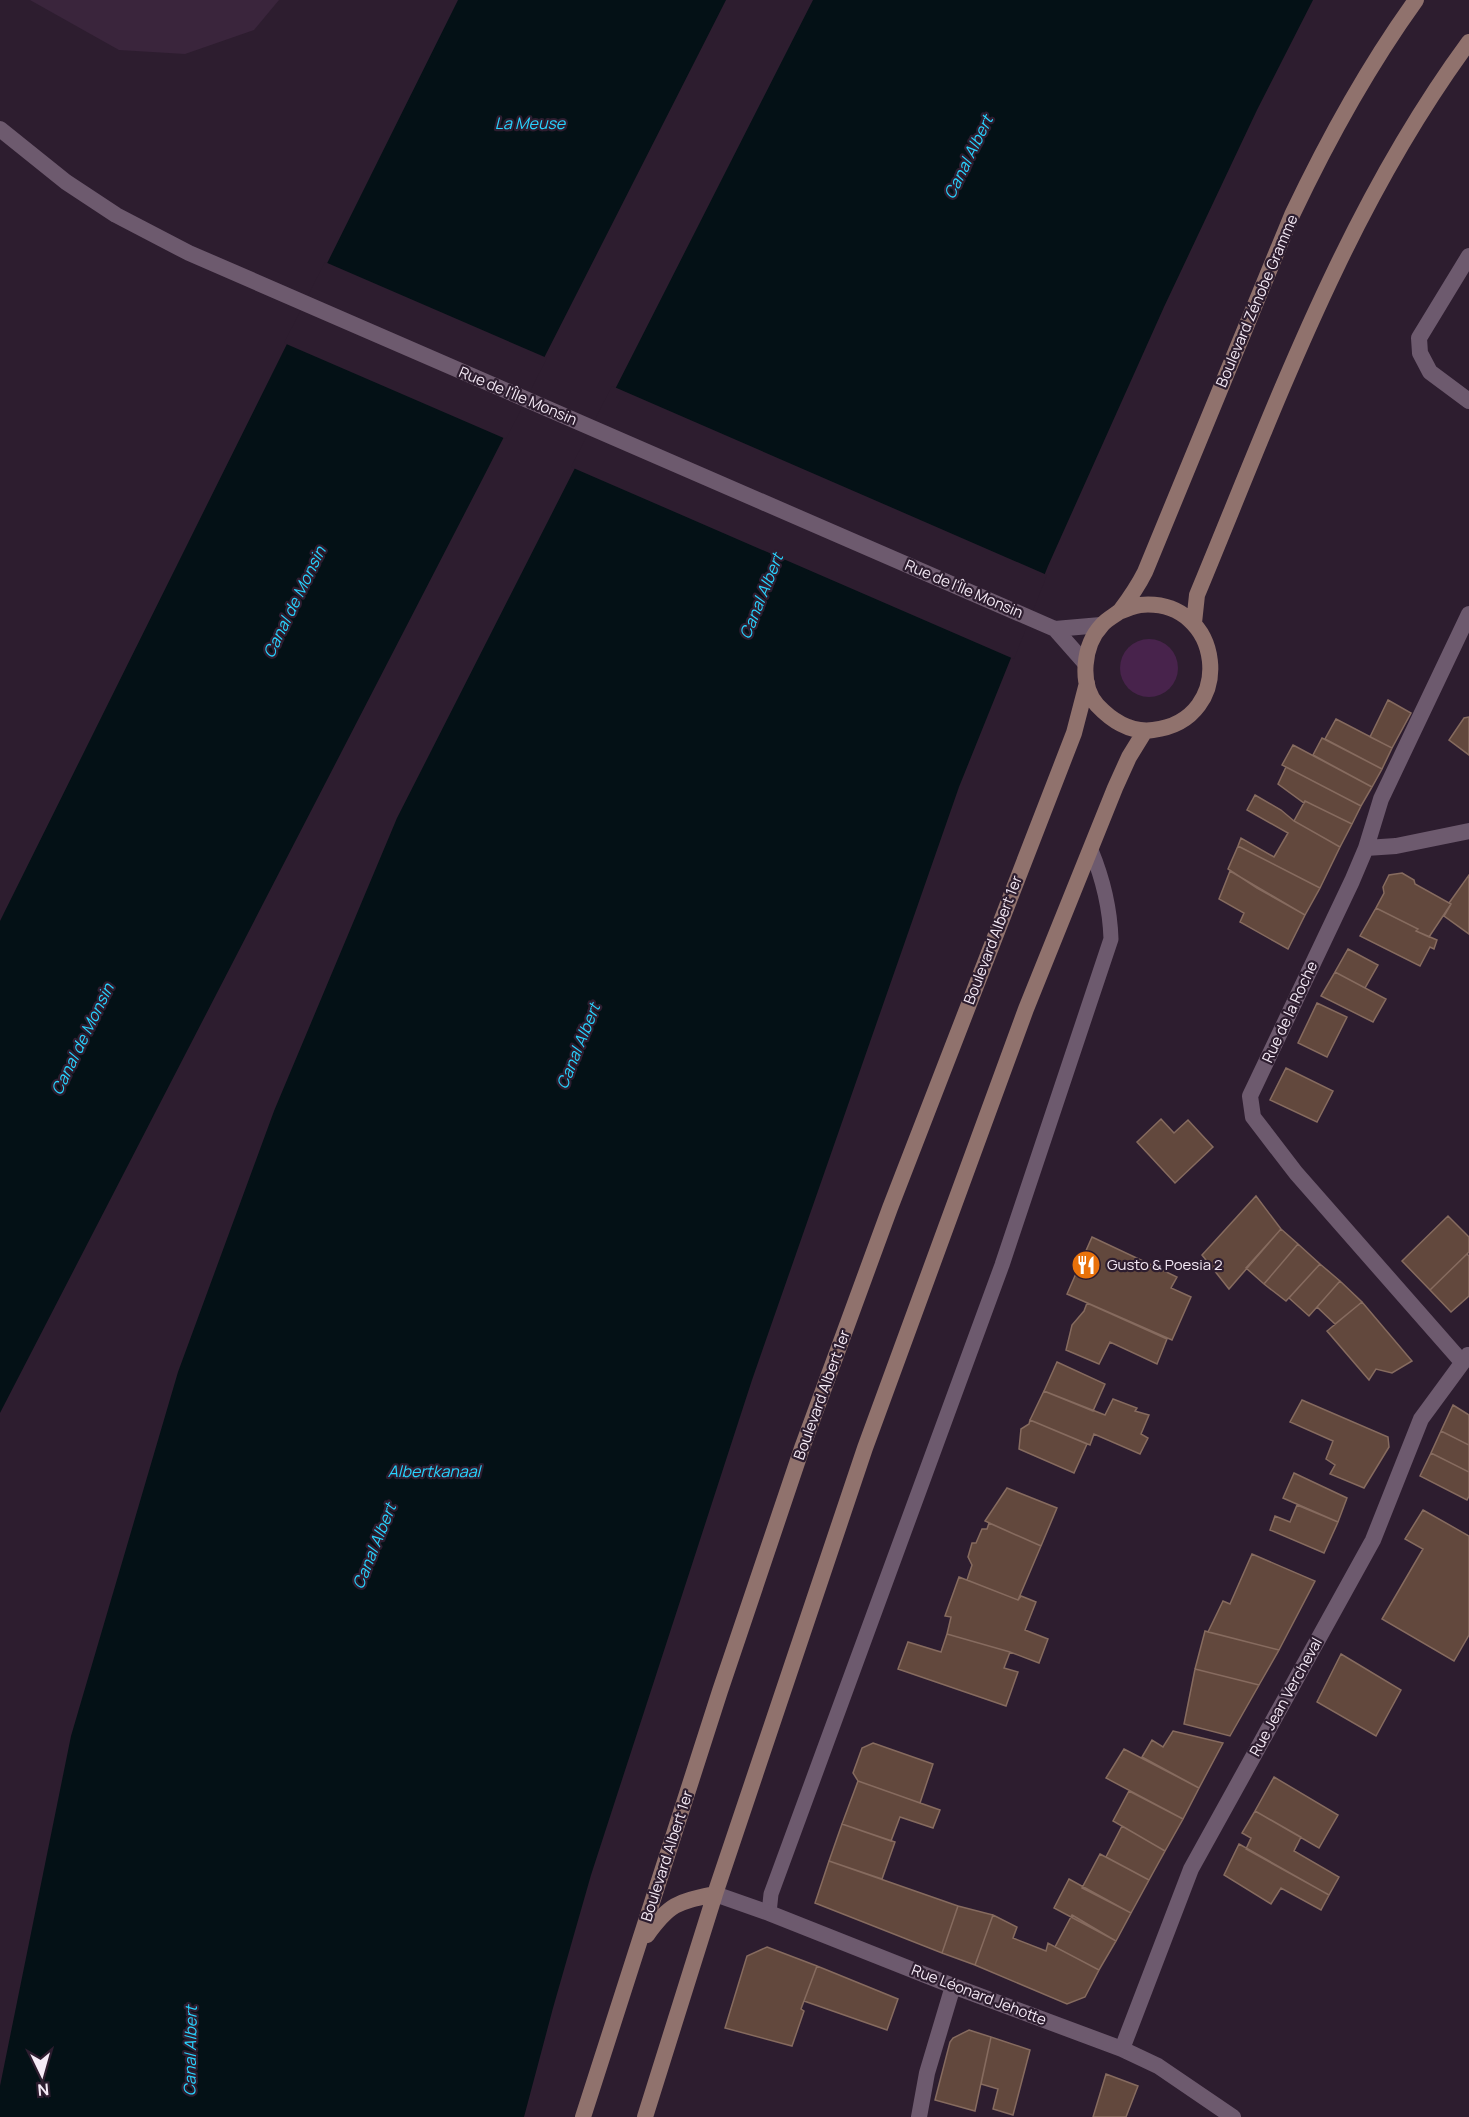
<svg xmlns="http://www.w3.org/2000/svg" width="1469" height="2117" font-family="Manrope,sans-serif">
<rect width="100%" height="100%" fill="#2d1d2f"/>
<!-- built -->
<path fill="#3a253c" d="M30 0H279L254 30 185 54 119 50Z"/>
<!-- green -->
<path fill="#48234c" d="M1120 668a29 29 0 1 1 58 0a29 29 0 1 1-58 0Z"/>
<!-- water -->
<path fill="#041116" d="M458 0H726L483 478 0 1413V921Z
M813 0H1313L1257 110 1164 307 1048 566 959 787 752 1380 591 1875 553 2008 524 2117H0V2086L71 1736 178 1372 274 1111 397 818Z"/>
<!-- pier -->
<path fill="#2d1d2f" d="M325 262 547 358 506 439 284 343Z
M612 386 1047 575 1014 659 571 467Z"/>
<!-- building -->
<path fill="#62483d" stroke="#866b5f" stroke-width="1.5" d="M1388 700 1411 713 1392 748 1370 737Z
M1469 717V755L1449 740 1464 718Z
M1336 719 1392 748 1382 769 1325 739Z
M1322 738 1382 769 1372 787 1313 755Z
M1293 745 1372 787 1361 806 1282 765Z
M1286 767 1361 806 1352 824 1305 801 1304 803 1278 784Z
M1255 795 1281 810 1294 821 1340 847 1320 888 1238 846 1241 838 1274 857 1288 833 1247 810Z
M1305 801 1352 824 1340 847 1294 821Z
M1238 846 1320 888 1305 915 1257 888 1228 869Z
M1230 871 1305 915 1288 949 1240 922 1244 913 1219 899Z
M1402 873 1414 880 1415 884 1451 904 1429 937 1416 931 1418 929 1376 908 1384 893 1383 887 1389 875Z
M1469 875V934L1444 916 1451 904 1449 903Z
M1376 908 1418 929 1416 931 1437 940 1434 949 1430 947 1420 966 1360 936Z
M1348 949 1378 965 1365 988 1335 972Z
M1335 972 1386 999 1373 1022 1321 996Z
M1317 1003 1347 1017 1327 1057 1298 1043Z
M1286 1068 1333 1091 1317 1122 1270 1100Z
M1161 1119 1174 1133 1188 1120 1213 1147 1175 1183 1137 1142Z
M1256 1196 1281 1229 1229 1289 1202 1255Z
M1448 1216 1469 1237V1252L1430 1290 1402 1261Z
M1281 1229 1298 1244 1264 1284 1246 1268Z
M1092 1237 1177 1277 1171 1288 1191 1297 1172 1340 1067 1294Z
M1298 1244 1320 1264 1286 1301 1264 1284Z
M1467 1254 1469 1256V1296L1451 1312 1430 1290Z
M1320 1264 1340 1281 1309 1316 1289 1298Z
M1340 1281 1362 1302 1335 1324 1317 1307Z
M1362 1302 1412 1361 1392 1373 1376 1369 1369 1380 1327 1331Z
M1087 1303 1167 1339 1157 1364 1110 1342 1099 1364 1066 1350 1072 1325 1084 1311Z
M1057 1362 1105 1384 1093 1411 1044 1391Z
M1044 1391 1105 1415 1113 1399 1137 1408 1135 1411 1149 1415 1141 1434 1148 1438 1140 1454 1094 1434 1090 1445 1030 1420Z
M1302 1400 1388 1437 1389 1447 1364 1488 1330 1474 1335 1465 1326 1459 1333 1441 1290 1422Z
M1453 1405 1469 1415V1445L1441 1431Z
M1030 1420 1087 1444 1074 1473 1019 1449 1021 1429 1029 1424Z
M1441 1431 1469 1445V1472L1431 1453Z
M1431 1453 1469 1472V1496L1467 1500 1420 1476Z
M1294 1473 1347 1498 1338 1522 1283 1498Z
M1007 1488 1057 1508 1041 1546 985 1521Z
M1297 1505 1338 1522 1324 1553 1270 1530 1275 1516 1290 1522Z
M1423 1510 1469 1536V1635L1454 1661 1382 1619 1423 1549 1405 1539Z
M989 1523 1041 1546 1018 1600 967 1580 972 1565 968 1557 972 1543H976L982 1529H987Z
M1252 1554 1315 1581 1279 1650 1208 1632 1223 1601 1230 1604Z
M959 1577 1018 1600 1021 1596 1036 1602 1025 1630 1048 1639 1039 1663 1010 1652 947 1634 951 1617 945 1616Z
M1205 1631 1279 1650 1259 1685 1195 1669Z
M947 1634 1010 1652 1004 1668 1018 1672 1006 1706 898 1669 908 1642 941 1652Z
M1341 1654 1401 1690 1376 1736 1317 1702Z
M1195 1669 1259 1685 1230 1736 1184 1724Z
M1173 1731 1223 1743 1199 1788 1142 1757 1152 1740 1163 1747Z
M873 1743 933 1764 920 1803 858 1781 853 1773 862 1748Z
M1124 1749 1199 1788 1183 1819 1106 1778Z
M1274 1777 1338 1815 1319 1848 1255 1811Z
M858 1781 940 1810 933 1828 900 1817 891 1841 842 1824Z
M1129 1791 1183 1819 1165 1851 1113 1821Z
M1255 1811 1301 1837 1294 1851 1339 1877 1329 1895 1246 1849 1251 1838 1242 1833Z
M842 1824 895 1842 882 1879 829 1861Z
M1122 1826 1165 1851 1149 1880 1106 1857Z
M1239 1844 1329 1895 1321 1910 1281 1888 1271 1904 1224 1875Z
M1100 1854 1149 1880 1131 1913 1082 1888Z
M829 1861 958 1906 942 1953 815 1903Z
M1069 1879 1131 1913 1116 1941 1054 1908Z
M958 1906 993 1915 975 1965 942 1953Z
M993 1915 1017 1927 1013 1938 1046 1951 1048 1943 1099 1970 1085 1997 1067 2004 975 1965Z
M1072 1915 1116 1941 1099 1970 1055 1947Z
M767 1947 817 1966 801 2009 804 2011 792 2046 725 2028 747 1956Z
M817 1966 898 1999 887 2030 804 2001Z
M969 2030 991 2037 975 2111 935 2100 950 2042 953 2038Z
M991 2037 1030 2050 1013 2115 993 2109 998 2089 981 2084Z
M1106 2074 1138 2086 1126 2117H1093Z"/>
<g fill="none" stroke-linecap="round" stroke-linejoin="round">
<!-- service -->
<path stroke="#6d5a6e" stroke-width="15" d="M769 1913 771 1894 1002 1265 1111 939C1110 908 1103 879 1091 850"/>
<!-- minor -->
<path stroke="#6d5a6e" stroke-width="16" d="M1469 256 1419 338 1420 353 1430 372 1469 401
M1366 848 1396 846 1469 831
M1462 1362 1296 1173 1253 1117 1250 1096 1352 881 1366 848 1381 799 1469 614
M715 1894 769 1913 953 1986 1122 2049 1158 2066 1233 2117
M1122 2049 1191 1869 1373 1540 1421 1419 1468 1355
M919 2117 927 2073 953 1986"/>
<!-- tertiary -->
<path stroke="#6d5a6e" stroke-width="16" d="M0 129 66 182 116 215 189 253 1055 629 1085 663
M1055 629 1101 625"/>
<!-- secondary -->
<path stroke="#90726d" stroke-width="16" d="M1119 612C1126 609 1133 606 1140 605 1224 597 1238 720 1153 730 1130 733 1112 721 1097 705 1079 684 1083 645 1102 625 1107 619 1114 616 1120 611 1129 599 1138 586 1145 572L1292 215C1328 139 1367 68 1416 0
M1194 623 1197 595C1276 405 1346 209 1469 42
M647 1935C670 1903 678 1902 715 1894
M583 2117 720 1691 802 1448 890 1208 1074 733 1087 683
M645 2117 715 1894 865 1448 1026 1009 1115 788 1129 757 1145 731"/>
</g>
<!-- icons -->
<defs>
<g id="restaurant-disc" transform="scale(1.5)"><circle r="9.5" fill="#e8710a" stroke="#2d1d2f"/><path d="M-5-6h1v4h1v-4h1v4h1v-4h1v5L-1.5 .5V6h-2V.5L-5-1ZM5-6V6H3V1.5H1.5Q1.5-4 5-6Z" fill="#fff"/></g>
</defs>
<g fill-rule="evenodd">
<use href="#restaurant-disc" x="1086" y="1265"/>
</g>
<g text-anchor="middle" stroke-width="4.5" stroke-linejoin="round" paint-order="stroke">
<!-- street labels -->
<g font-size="15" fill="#f5eaf6" stroke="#2d1d2f">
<text transform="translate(1257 301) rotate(-67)" y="5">Boulevard Zénobe Gramme</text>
<text transform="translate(518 396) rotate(23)" y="5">Rue de l'Île Monsin</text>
<text transform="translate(964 589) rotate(23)" y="5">Rue de l'Île Monsin</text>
<text transform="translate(993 940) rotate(-69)" y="5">Boulevard Albert 1er</text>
<text transform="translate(1290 1012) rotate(-65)" y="5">Rue de la Roche</text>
<text transform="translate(822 1395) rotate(-70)" y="5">Boulevard Albert 1er</text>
<text transform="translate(1286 1697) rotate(-61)" y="5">Rue Jean Vercheval</text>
<text transform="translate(667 1856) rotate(-72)" y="5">Boulevard Albert 1er</text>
<text transform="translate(979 1995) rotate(21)" y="5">Rue Léonard Jehotte</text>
</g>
<!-- poi labels -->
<g font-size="15" fill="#f5eaf6" stroke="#2d1d2f" text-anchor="start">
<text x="1107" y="1270">Gusto &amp; Poesia 2</text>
</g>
<!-- water labels -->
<g font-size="16" font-style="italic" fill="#28d3fe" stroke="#2d1d2f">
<text x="530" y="129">La Meuse</text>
<text transform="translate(968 157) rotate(-64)" y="6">Canal Albert</text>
<text transform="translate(761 596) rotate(-68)" y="6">Canal Albert</text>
<text transform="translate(294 602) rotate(-64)" y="6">Canal de Monsin</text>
<text transform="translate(82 1039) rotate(-64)" y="6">Canal de Monsin</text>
<text transform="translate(578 1046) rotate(-68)" y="6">Canal Albert</text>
<text x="434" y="1477">Albertkanaal</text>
<text transform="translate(374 1546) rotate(-68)" y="6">Canal Albert</text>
<text transform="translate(190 2051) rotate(-89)" y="6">Canal Albert</text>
</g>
</g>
<!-- north arrow -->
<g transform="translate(42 2075) rotate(175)" stroke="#2d1d2f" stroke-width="4.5" paint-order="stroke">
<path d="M0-4.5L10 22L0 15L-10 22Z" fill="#f5eaf6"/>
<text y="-9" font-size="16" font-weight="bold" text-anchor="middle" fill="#f5eaf6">N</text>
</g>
</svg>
